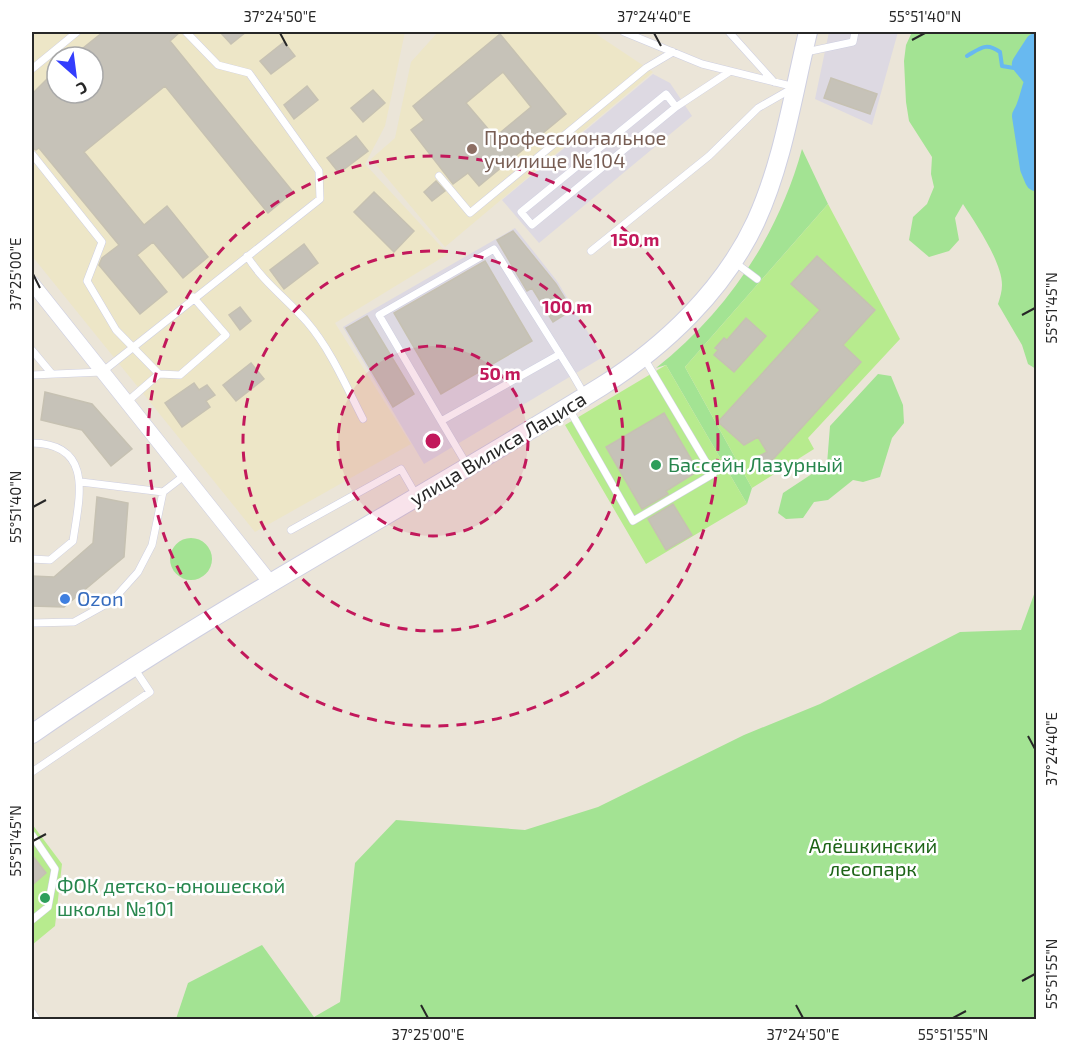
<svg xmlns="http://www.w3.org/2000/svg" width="1068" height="1051" font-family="'Exo 2',sans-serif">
<rect width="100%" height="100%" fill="#ebe5d8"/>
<!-- industrial -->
<path fill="#ddd9e2" d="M829 32H898L872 125 815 99Z
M653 74 670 83 692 116 539 243 502 200Z
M515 228 557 281 603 357 424 464 343 327Z"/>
<!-- education -->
<path fill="#ede6c7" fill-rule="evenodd" d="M32 32H405L385 126 365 164 448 254 335 323 411 444 255 532 32 256ZM57 57H93V93H57Z
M438 32H593L653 72 445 247 371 159 395 138 411 62Z"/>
<!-- green -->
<path fill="#a3e393" d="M912 32H1036V369L1028 364 1022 345 998 304C1000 298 1002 291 1002 285 1002 262 976 224 963 204L955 218 959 240 949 251 929 257 909 240 913 217 927 204 934 187 931 174 932 157 909 121 906 102 904 61 906 45Z
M802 149 828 204 685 367 752 488 747 504 666 365 656 368C727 312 778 236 802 149Z
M878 374 891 376 903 405 904 423 892 438 880 477 863 482 853 480 828 500 814 502 803 518 786 519 778 513 783 493 827 464 830 426Z
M170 559a21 21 0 1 1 42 0a21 21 0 1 1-42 0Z
M1036 589V1019H176L188 983 262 945 314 1017 340 1002 355 863 396 820 525 830 598 807 744 735 820 704 960 632 1021 630Z"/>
<!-- pitch -->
<path fill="#b7eb8e" d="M828 204 900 339 808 438 814 449 752 488 685 367Z
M666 365 747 504 646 564 565 425Z
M32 824 62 864 55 926 32 945Z"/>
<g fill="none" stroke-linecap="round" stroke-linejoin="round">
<!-- stream -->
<path stroke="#68b9f0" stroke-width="4" d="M967 56C981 48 986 42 1000 52L1002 66 1014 68 1023 64"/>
<!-- river -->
<path stroke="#68b9f0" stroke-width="22" d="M1036 44 1023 64 1036 80C1031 92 1030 105 1023 116L1031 168 1036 180"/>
</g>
<!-- building -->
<path fill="#c6c2b8" stroke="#c6c1b2" stroke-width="1.5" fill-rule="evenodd" d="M103 32H180L170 41 293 192 268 213 165 86 84 152 144 225 167 206 208 257 183 278 153 242 137 255 167 292 140 314 99 265 102 258 119 245 39 148 36 150 32 148V94L57 69V93H93V57H72Z
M220 32H246L231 44Z
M500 34 566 114 479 186 468 173 453 184 411 130 424 120 413 106ZM503 72 531 107 495 137 466 103Z
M284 42 295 56 271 74 260 61Z
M831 78 877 94 870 114 824 98Z
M307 86 318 100 294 119 284 105Z
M373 90 385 103 363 122 351 108Z
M356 136 368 151 339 173 327 158Z
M436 181 445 191 432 201 424 192Z
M374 192 414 231 394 252 354 212Z
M513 231 556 284 572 310 553 322 532 288 527 291 497 240Z
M304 244 318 263 284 289 270 270Z
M817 256 875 310 843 345 861 362 767 466 757 457 767 452 758 437 744 445 718 422 820 310 791 284Z
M485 261 532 341 441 394 394 313Z
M240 307 251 321 240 330 229 315Z
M367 316 414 394 393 407 346 328Z
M746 318 766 336 734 372 714 355 718 350 715 348 724 338 727 340Z
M251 363 264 379 236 401 223 385Z
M194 383 199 390 207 385 215 395 206 401 210 407 182 427 165 403Z
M45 392 92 404 132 449 111 466 82 430 41 420Z
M664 413 698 471 666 491 668 494 642 509 606 447Z
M97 497 128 503 124 557 64 607 32 606V576L54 577 93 543Z
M673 504 692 535 666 550 648 519Z
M32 855 46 873 32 885Z"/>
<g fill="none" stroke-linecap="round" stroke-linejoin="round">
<!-- service casing -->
<g stroke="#cecfe1" stroke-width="8">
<path id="service" d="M624 32 702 64 795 87
M729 32 774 82
M806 52 853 42 855 32
M32 69 77 32
M676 107 666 94 521 212 532 225 676 107 729 72
M32 154 102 242 87 281 116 330 159 374
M439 176 470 213 646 68 673 52
M591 251 709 156 758 108 793 88
M247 256C263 282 287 299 307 322 331 350 346 386 363 419
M733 261 757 279
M32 350 52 374
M560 354 441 421 379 315 494 249 573 375 584 394
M32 375 102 372 320 199 319 171 249 73 218 65 186 32
M128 401 159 374 180 375 226 335 193 297
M569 409 633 521 713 474 644 358
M441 421 467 465
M32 443C95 444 79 499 73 541L50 560 32 559
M81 482 163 492
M291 530 401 469 416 495
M32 623 74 622 112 601 138 572 152 545 163 492 185 475
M32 772 150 692 134 668
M32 835 55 869 48 907 32 920
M32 1012 37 1020"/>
</g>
<!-- minor casing -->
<g stroke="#cecfe1" stroke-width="15">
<path id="minor" d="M32 283 270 582"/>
</g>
<!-- tertiary casing -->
<g stroke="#cecfe1" stroke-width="20">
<path id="tertiary" d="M32 734C215 608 412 504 602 386 665 346 724 290 756 221 783 162 793 94 808 32"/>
</g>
<!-- service -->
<use href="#service" stroke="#fff" stroke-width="7"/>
<!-- minor -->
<use href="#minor" stroke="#fff" stroke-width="14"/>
<!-- tertiary -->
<use href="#tertiary" stroke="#fff" stroke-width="18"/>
</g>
<!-- ticks -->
<path fill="none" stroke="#272727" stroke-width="2" d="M280 33 287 46M654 33 661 46M912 40 925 33M33 274 40 288M1022 315 1035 308M33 507 46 500M1028 736 1035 749M33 841 46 834M1022 981 1035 974M421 1005 428 1018M796 1005 803 1018M953 1018 966 1011"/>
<!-- distance rings -->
<circle cx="433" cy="441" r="95" fill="#c2185b" fill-opacity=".12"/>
<g fill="none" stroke="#c2185b" stroke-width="3" stroke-dasharray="10 8">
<circle cx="433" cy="441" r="95"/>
<circle cx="433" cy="441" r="190"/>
<circle cx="433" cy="441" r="285"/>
</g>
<!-- markers -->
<circle fill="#8d6e63" stroke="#fff" stroke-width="2" cx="472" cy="149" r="6"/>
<g fill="#2e9e5b" stroke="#fff" stroke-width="2">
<circle cx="656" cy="465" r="6"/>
<circle cx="45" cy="898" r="6"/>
</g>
<circle fill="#3f7fe0" stroke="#fff" stroke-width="2" cx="65" cy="599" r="6"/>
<g text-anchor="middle" stroke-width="5" stroke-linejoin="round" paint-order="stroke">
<!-- education labels -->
<g font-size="20" fill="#785e54" stroke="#fff" text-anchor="start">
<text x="484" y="145">Профессиональное<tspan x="484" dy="23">училище №104</tspan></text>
</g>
<!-- street labels -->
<g font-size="20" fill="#272727" stroke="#fff">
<text transform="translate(498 449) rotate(-31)" y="7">улица Вилиса Лациса</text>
</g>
<!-- leisure labels -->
<g font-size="20" fill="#27864d" stroke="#fff" text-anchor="start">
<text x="668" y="472">Бассейн Лазурный</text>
<text x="57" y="893">ФОК детско-юношеской<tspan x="57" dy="23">школы №101</tspan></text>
</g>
<!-- shop labels -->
<g font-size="20" fill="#366cbe" stroke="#fff" text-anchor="start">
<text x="77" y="606">Ozon</text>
</g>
<!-- park labels -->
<g font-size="20" fill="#1d6417" stroke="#fff">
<text x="873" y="853">Алёшкинский<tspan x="873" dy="23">лесопарк</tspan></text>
</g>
</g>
<circle cx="433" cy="441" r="9" fill="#c2185b" stroke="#fff" stroke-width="3"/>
<g font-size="18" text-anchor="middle" font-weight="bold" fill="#c2185b" stroke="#fff" stroke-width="5" stroke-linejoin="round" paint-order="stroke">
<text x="635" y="246">150 m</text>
<text x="567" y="313">100 m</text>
<text x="500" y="380">50 m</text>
</g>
<!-- border -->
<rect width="1068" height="1051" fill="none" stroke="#ffffff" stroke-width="66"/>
<!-- north arrow -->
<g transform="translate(75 75) rotate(152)"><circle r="28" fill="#ffffff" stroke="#a9a9a9" stroke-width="1.5"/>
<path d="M0-4.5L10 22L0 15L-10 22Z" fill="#333dfd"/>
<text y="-9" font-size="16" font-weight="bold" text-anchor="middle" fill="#272727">С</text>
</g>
<rect x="33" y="33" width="1002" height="985" fill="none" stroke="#272727" stroke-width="2"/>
<g font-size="15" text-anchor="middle" fill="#272727">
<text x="280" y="22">37°24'50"E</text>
<text x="654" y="22">37°24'40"E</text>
<text x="925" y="22">55°51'40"N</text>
<text transform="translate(16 274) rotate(-90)" y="5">37°25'00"E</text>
<text transform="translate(1052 308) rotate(-90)" y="5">55°51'45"N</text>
<text transform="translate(16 507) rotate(-90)" y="5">55°51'40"N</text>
<text transform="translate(1052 749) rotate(-90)" y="5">37°24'40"E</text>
<text transform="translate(16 841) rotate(-90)" y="5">55°51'45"N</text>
<text transform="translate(1052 974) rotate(-90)" y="5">55°51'55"N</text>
<text x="428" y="1040">37°25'00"E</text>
<text x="803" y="1040">37°24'50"E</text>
<text x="953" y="1040">55°51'55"N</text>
</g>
</svg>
